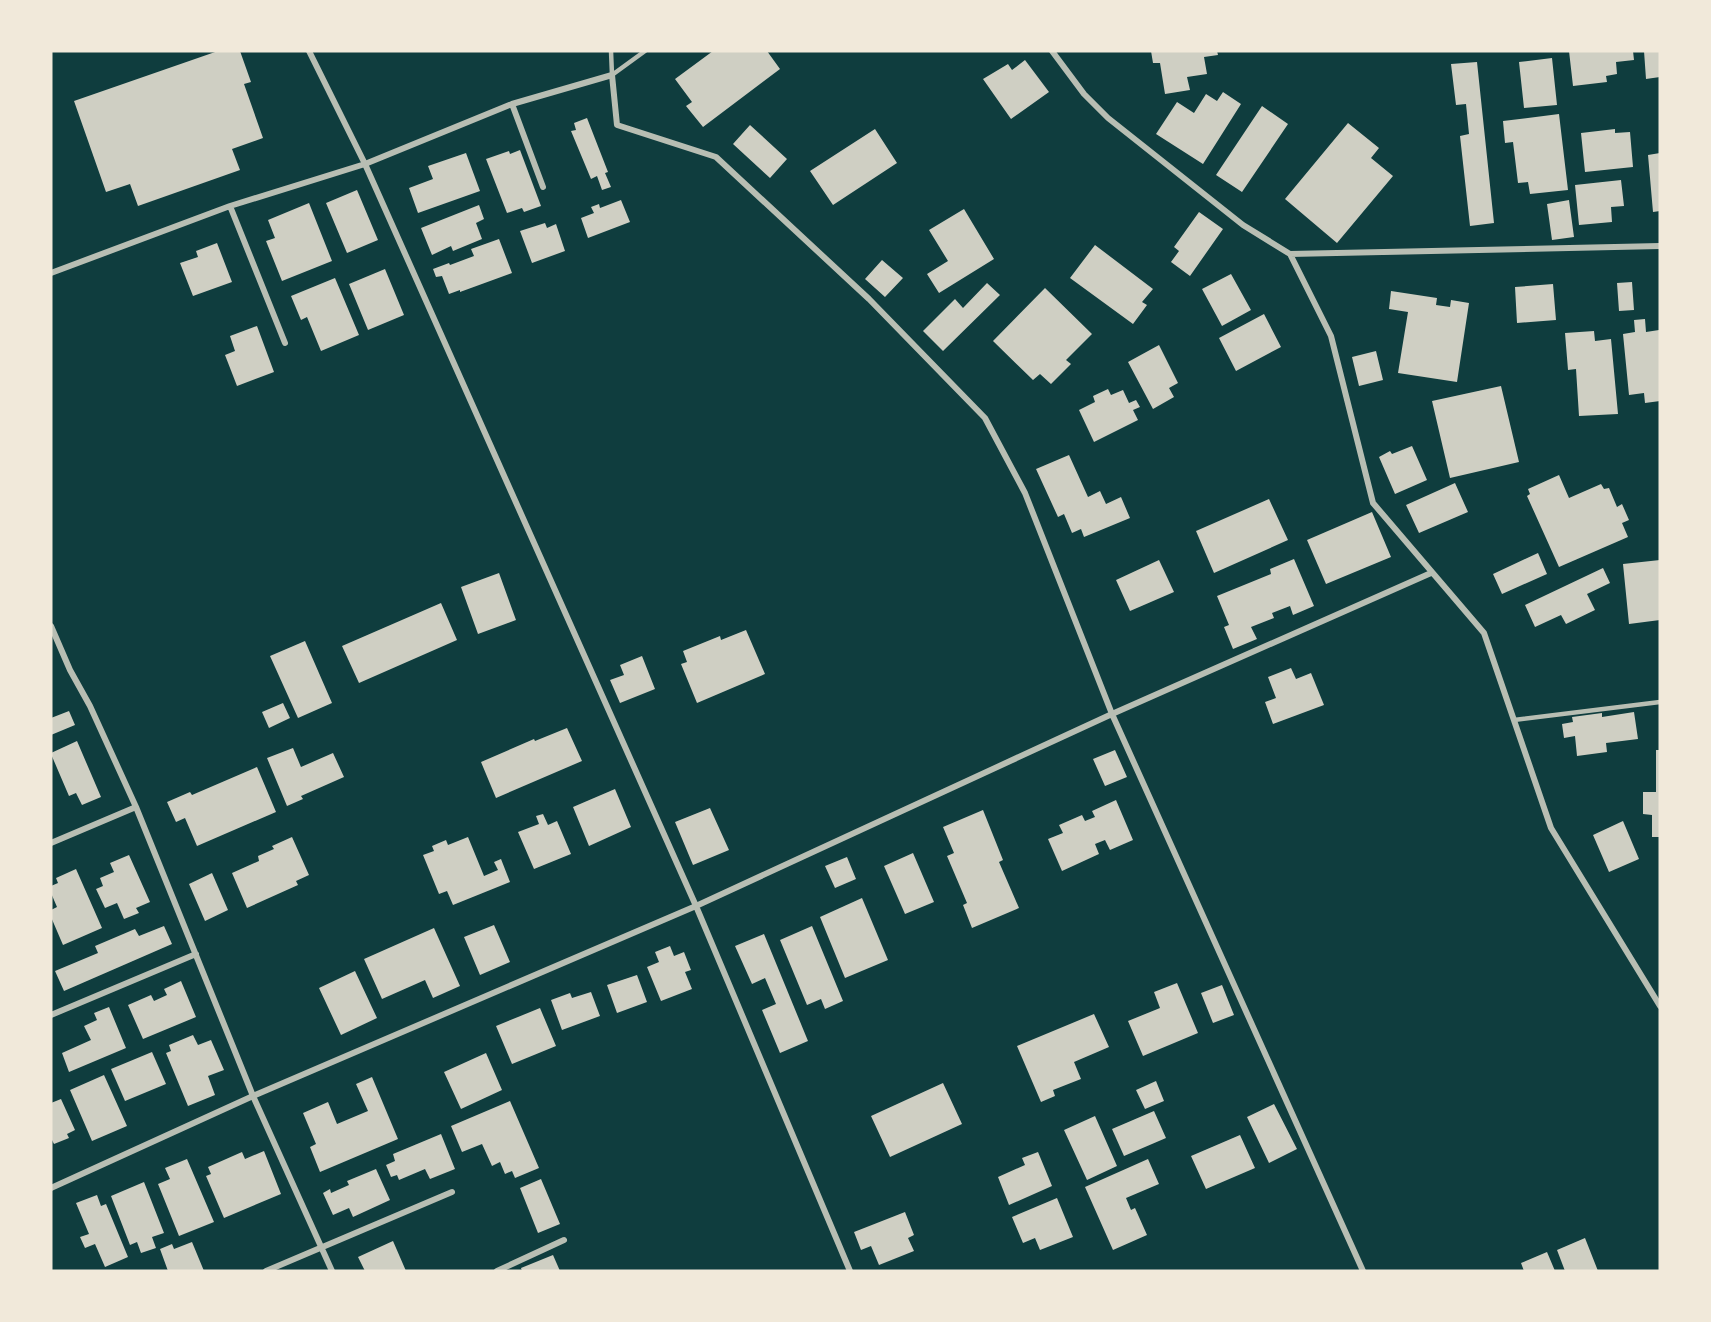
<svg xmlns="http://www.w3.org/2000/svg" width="1711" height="1322" font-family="Barlow,sans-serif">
<rect width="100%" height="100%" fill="#0f3d3e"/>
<!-- building -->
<path fill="#cfcfc3" d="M218 51H240L251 82 244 84 263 138 232 149 240 170 138 206 130 184 106 192 74 101Z
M713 51H767L780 69 703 127 686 106 692 102 675 79Z
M1151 51H1217L1218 55 1204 57 1207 74 1187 77 1190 90 1165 94 1160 63H1153Z
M1569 51H1633L1634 60 1616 62 1617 74 1606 76 1607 82 1573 86Z
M1644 51H1660V77L1646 79Z
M1552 58 1557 105 1524 108 1519 62Z
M1025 60 1049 92 1011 119 983 79 1008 64 1012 70Z
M1477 62 1494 223 1470 226 1460 136 1469 134 1466 104 1456 105 1451 64Z
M1223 92 1241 104 1203 164 1156 134 1177 102 1194 113 1206 94 1217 101Z
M1262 106 1288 124 1242 192 1216 175Z
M1559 114 1568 190 1530 194 1528 182 1518 183 1513 142 1505 143 1503 121Z
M587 118 608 172 605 173 611 187 602 190 597 176 591 179 571 131 576 130 574 123Z
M1348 123 1379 148 1371 158 1393 176 1337 243 1285 199Z
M750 125 787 159 770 178 733 144Z
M875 129 897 163 833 205 810 171Z
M1615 129V133L1630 132 1633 167 1585 172 1581 133Z
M520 150 541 206 524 212 522 208 507 213 486 159 509 151 510 154Z
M466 153 480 191 418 213 409 188 433 179 428 166Z
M1660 153V211L1653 212 1648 155Z
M1621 180 1624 206 1611 207 1612 222 1579 225 1575 185Z
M357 190 378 240 347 253 326 203Z
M621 200 630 222 588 238 581 218 594 213 591 207 599 204 600 208Z
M1569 200 1574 237 1552 240 1547 204Z
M309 203 332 261 282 281 266 241 275 238 268 220Z
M479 205 484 219 476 223 482 239 453 251 451 246 432 255 421 228Z
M964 209 994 259 939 293 927 274 948 261 929 230Z
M1199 212 1223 229 1190 276 1171 262 1179 251 1174 247Z
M545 223 547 228 556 224 565 251 532 263 520 231Z
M499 239 512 273 460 292V290L449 294 442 276 436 277 433 269 449 263 450 265 474 256 471 249Z
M217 243 232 282 193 296 180 263 198 257 196 251Z
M1095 245 1153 289 1142 302 1147 305 1133 324 1070 278Z
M882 260 903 278 885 297 865 279Z
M385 269 404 315 368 330 349 284Z
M1231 274 1251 310 1222 326 1202 289Z
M335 278 359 335 321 351 307 317 301 320 291 296Z
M1632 282 1634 310 1619 311 1617 283Z
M987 283 1000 295 943 351 923 331 955 299 963 308Z
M1553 284 1556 320 1517 323 1515 287Z
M1045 288 1092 334 1066 360 1071 364 1051 384 1040 374 1033 380 993 341Z
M1391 291 1437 298 1436 305 1450 307 1451 300 1469 303 1457 382 1398 373 1408 312 1389 309Z
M1264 314 1281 347 1236 371 1219 338Z
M1645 319 1646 332 1659 330 1660 401 1645 403 1644 393 1629 395 1623 334 1635 332 1634 320Z
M257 326 274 372 237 386 225 355 235 351 230 336Z
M1594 331 1595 341 1611 339 1618 414 1579 416 1576 369 1568 370 1565 333Z
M1159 345 1178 383 1169 388 1174 397 1153 409 1128 362Z
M1376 351 1383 380 1359 386 1352 357Z
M1501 386 1519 462 1450 478 1432 401Z
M1108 389 1111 395 1123 390 1129 403 1136 400 1140 407 1133 410 1138 420 1094 442 1079 410 1095 402 1093 396Z
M1412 446 1427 480 1395 494 1379 457 1390 451 1392 454Z
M1069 455 1088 497 1100 491 1106 504 1121 497 1130 518 1084 537 1081 529 1072 533 1064 514 1058 517 1036 469Z
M1559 475 1569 498 1601 484 1604 489 1609 488 1617 507 1622 504 1629 520 1622 523 1628 537 1559 567 1527 496 1530 494 1528 489Z
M1455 483 1468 512 1419 533 1406 505Z
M1269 499 1288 540 1214 573 1196 531Z
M1372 512 1391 557 1326 584 1307 540Z
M1538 553 1547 574 1502 594 1493 574Z
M1294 559 1314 606 1293 615 1290 606 1272 613 1274 618 1251 627 1257 639 1233 649 1224 627 1229 625 1217 596 1271 574 1270 569Z
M1159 560 1174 592 1130 611 1116 580Z
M1660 560V620L1629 624 1623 564Z
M1603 568 1610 583 1587 594 1595 610 1566 624 1561 615 1535 627 1525 605Z
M499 573 516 620 478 634 461 587Z
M441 603 457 640 359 683 342 646Z
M746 630 765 674 697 703 681 664 687 662 683 651 720 636 721 640Z
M305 641 332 703 298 718 270 656Z
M642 656 655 689 620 703 610 680 624 675 620 665Z
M1291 668 1296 679 1311 673 1324 705 1273 724 1265 702 1276 698 1268 677Z
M283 703 290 718 269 728 262 712Z
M69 711 75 725 51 735V718Z
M1634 712 1638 739 1606 743 1607 752 1577 756 1575 736 1564 738 1562 724 1573 722 1572 717 1602 713V717Z
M567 728 582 761 496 798 481 762 534 739 535 741Z
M77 741 101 797 82 805 76 793 69 796 51 754V753Z
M293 748 301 767 333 753 344 777 301 796 303 799 287 806 267 758Z
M1115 750 1127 777 1105 786 1093 759Z
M1656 750H1660V837H1652V815L1643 814V792H1656Z
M257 767 276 812 197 846 185 818 176 822 167 802 190 792 192 795Z
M615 789 631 827 589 846 573 807Z
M1116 800 1133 840 1110 850 1105 840 1095 844 1099 854 1062 871 1048 839 1063 833 1059 825 1082 815 1085 821 1095 817 1092 811Z
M710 808 729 850 693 865 675 822Z
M983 810 1003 860 999 862 1019 908 972 928 963 905 967 903 947 856 954 853 943 827Z
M543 814 548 825 557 821 571 854 534 869 518 832 539 824 536 816Z
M1623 821 1639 859 1609 872 1593 835Z
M292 837 309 875 296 881 298 885 247 908 232 873 259 861 258 856 274 849 272 846Z
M468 837 484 876 498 870 494 862 501 859 510 882 453 905 447 891 439 894 423 855 434 851 432 846 446 840 448 845Z
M913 853 934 902 905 914 884 866Z
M129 855 150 902 136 908 139 913 124 919 117 903 105 908 96 889 103 886 100 878 114 872 110 863Z
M847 857 856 879 835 888 825 866Z
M76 869 102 928 63 945 51 917V910L57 907 51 893V886L58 883 56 878Z
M212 873 228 910 205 921 189 884Z
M862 898 888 960 845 978 820 917Z
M494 925 510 962 480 975 464 937Z
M164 926 172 944 64 991 55 971 98 953 95 946 135 929 139 936Z
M812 926 843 1001 825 1009 821 999 807 1005 780 940Z
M434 928 460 986 433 998 425 980 382 999 364 959Z
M764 934 808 1041 780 1053 762 1010 776 1004 765 978 752 984 735 946Z
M670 946 674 956 684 952 691 970 685 972 692 989 661 1001 647 967 659 962 655 952Z
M355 971 377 1018 341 1035 319 988Z
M637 975 647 1002 617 1013 607 985Z
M181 981 196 1017 143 1039 128 1005 151 995 154 1001 167 995 164 989Z
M1177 983 1198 1033 1143 1056 1128 1021 1160 1008 1154 992Z
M1222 985 1234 1015 1213 1023 1201 993Z
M591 992 600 1016 562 1030 551 1000 570 993 572 998Z
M109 1007 126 1048 69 1072 62 1053 91 1040 84 1026 97 1020 94 1013Z
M540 1008 556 1046 512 1064 496 1026Z
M1094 1014 1109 1047 1074 1062 1081 1079 1053 1090 1055 1096 1041 1102 1017 1046Z
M193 1035 198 1045 211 1040 224 1070 208 1076 215 1095 188 1106 166 1053 171 1051 169 1045Z
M152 1052 166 1084 125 1101 111 1069Z
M486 1053 502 1090 461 1109 444 1072Z
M104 1075 127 1126 92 1141 70 1090Z
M372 1077 398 1139 320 1172 310 1147 316 1144 303 1113 328 1102 337 1124 368 1111 356 1084Z
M1156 1081 1164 1101 1145 1109 1136 1090Z
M943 1083 962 1124 890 1157 871 1116Z
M61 1099 75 1130 67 1134 69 1138 54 1144 51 1138V1103Z
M510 1101 539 1168 515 1178 512 1171 505 1174 500 1162 492 1166 482 1144 462 1152 451 1126Z
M1274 1104 1297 1149 1269 1163 1247 1117Z
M1154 1111 1166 1138 1124 1156 1112 1129Z
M1095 1116 1117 1166 1087 1180 1064 1130Z
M441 1134 455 1169 430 1179 425 1169 399 1180 397 1175 391 1177 386 1165 395 1161 393 1154Z
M1240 1135 1255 1168 1206 1189 1191 1156Z
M264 1151 281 1194 224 1218 206 1176 211 1174 208 1167 242 1152 245 1159Z
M1038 1152 1052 1186 1009 1205 998 1177 1025 1165 1022 1158Z
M187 1159 214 1222 179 1236 158 1184 170 1179 165 1168Z
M1148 1159 1159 1184 1126 1198 1131 1210 1135 1208 1147 1235 1113 1250 1085 1187Z
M376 1169 390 1200 353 1217 349 1208 333 1215 323 1193 330 1189 331 1193 349 1185 347 1181Z
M541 1179 560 1224 538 1233 520 1188Z
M144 1182 164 1233 152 1237 156 1248 141 1253 137 1242 130 1245 111 1196Z
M97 1195 101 1206 106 1204 128 1257 105 1267 95 1244 85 1248 80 1237 89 1234 76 1203Z
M1057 1198 1073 1237 1040 1250 1035 1238 1023 1243 1012 1217Z
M905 1212 914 1235 908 1238 914 1251 879 1265 871 1246 861 1250 854 1232Z
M1585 1238 1598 1271H1565L1557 1250Z
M393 1241 406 1271H365L358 1257Z
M192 1242 204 1271H168L160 1249 172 1244 174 1249Z
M1547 1252 1555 1271H1524L1521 1263Z
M553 1255 560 1271H522L521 1268Z"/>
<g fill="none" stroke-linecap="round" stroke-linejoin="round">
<!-- service -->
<path stroke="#b8beb3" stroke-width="4.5" d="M611 51 612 75
M612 75 645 51
M1514 720 1660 702"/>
<!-- minor -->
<path stroke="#b8beb3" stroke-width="6" d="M309 51 365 164 696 906 850 1271
M1052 51 1084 94 1108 118 1243 225 1290 254 1331 336 1373 503 1484 633 1551 828 1660 1006
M512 104 543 187
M230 206 285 343
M1290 254 1660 246
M51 273 230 206 365 164 512 104 612 75 617 125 716 157 869 299 985 418 1025 493 1112 714 1363 1271
M51 626 70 670 90 706 136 807 253 1096 332 1271
M51 843 136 807
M51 1015 196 954
M51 1188 253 1096 696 906 1112 714 1431 573
M266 1271 452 1192
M497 1271 564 1240"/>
</g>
<!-- border -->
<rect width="1711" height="1322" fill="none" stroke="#f1e9da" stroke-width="105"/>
</svg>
